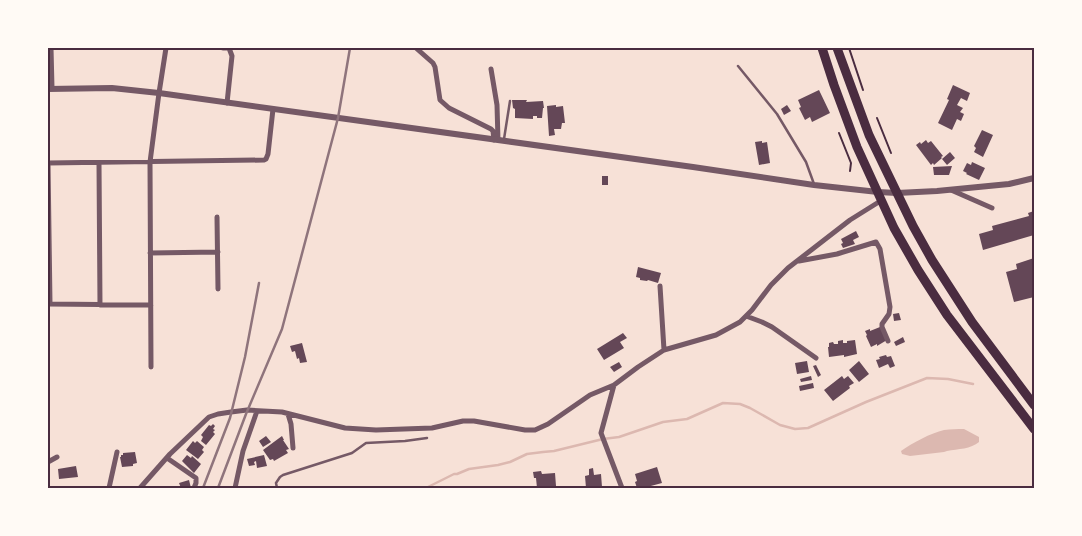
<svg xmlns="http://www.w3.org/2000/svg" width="1082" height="536" font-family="'PT Sans Narrow',sans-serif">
<rect width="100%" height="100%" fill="#f7e1d7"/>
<!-- water -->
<path fill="#dcb8b0" d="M964 429 979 437V442C971 449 958 449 947 451L944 452 910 456 902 454 901 451C912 443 931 433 944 430 951 429 957 429 964 429Z"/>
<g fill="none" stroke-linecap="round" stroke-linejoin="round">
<!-- stream -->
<path stroke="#dcb8b0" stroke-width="2.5" d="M426 488 454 474H457L469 469 498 465 510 462 527 454 543 452 554 451 603 439 619 437 663 422 687 419 723 403 740 404 750 408 780 425 795 429 808 428 866 402 927 378 948 379 973 384"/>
</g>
<!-- building -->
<path fill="#644757" d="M953 85 970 93 967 101 961 98 957 105 963 108 960 112 964 114 961 121 957 119 952 130 938 123 949 100 947 99Z
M819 90 830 113 812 122 810 117 805 120 799 108 801 107 798 100Z
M512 100H527L526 102 543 101 544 108H543L542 118H537V116H533V119L515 118V109L513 108Z
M556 105V107L563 106 565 123H562L561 129H554L555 135 549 136 547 106Z
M787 105 791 111 784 115 781 109Z
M982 130 993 135 983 157 974 152 976 148 974 146Z
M926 140 928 143 931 141 943 156 941 157 942 158 934 165 933 163 931 165 916 145 920 142 921 144Z
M762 141V143L767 142 770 163 759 165 755 142Z
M950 152 955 158 947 165 942 159Z
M972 162 985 168 979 180 966 174 967 173 963 171 967 163 971 165Z
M952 166 949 175H934L933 167Z
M602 176H608V185H602Z
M1034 211V235L983 250 979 234 993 230 992 226 1029 216 1028 213Z
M856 231 859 237 853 240 855 244 843 248 841 244 843 243 841 239Z
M1034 258V297L1014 302 1006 272 1017 269 1016 264Z
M638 267 661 273 658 283 648 280 647 281 640 280V278L636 277Z
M899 313 901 320 894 321 893 314Z
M880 327 887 340 877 346V344L871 347 866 336 867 335 865 331 870 329V331Z
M623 333 627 338 620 342 624 348 604 360 597 349Z
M903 337 905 342 896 346 894 342Z
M843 340V343H847V341L855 340 857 354 844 357V355L829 357 828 347H829V343L833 342 834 344H838V341Z
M302 343 307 362 300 363 299 358 297 359 295 351 292 352 290 346Z
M886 355 887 357 891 356 895 366 890 368 888 364 879 368 876 360 880 359 879 357Z
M807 361 809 372 797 374 795 363Z
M859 361 869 374 859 382 849 370Z
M619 362 622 367 614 372 610 367Z
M816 365 821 375 818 377 813 366Z
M811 376 812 380 801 382 800 379Z
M842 376 844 379 848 376 854 383 849 386 850 388 833 401 824 390Z
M813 383 814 388 800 391 799 386Z
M213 424 215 426 213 429 215 430 213 432 215 434 206 445 201 441 203 437 201 435 209 425 211 426Z
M266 436 271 442 263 447 259 441Z
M282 436 284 440H283L289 449 286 450 288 453 274 461 273 459 270 460 263 450Z
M193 441 195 443 197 441 204 447 202 450 204 452 198 459 186 450Z
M135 452 137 463 133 464V466L122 467 120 457H121V455H123V453Z
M187 455 191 458 192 456 201 464 194 473 182 461Z
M264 455 267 466 257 468 256 461 254 462 255 465 249 466 247 459Z
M76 466 78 477 59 479 58 469Z
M657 467 662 483 647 487V488H637L635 482 637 481 635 474Z
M593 468 594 475 601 474 602 487 599 488H586L585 476 589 475V469Z
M541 471 542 474 555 473 556 486H550V488H547L546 487 537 488 536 478H534L533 472Z
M189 480 191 488H181L179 483Z"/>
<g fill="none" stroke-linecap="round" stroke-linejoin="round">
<!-- path -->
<path stroke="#4a2c40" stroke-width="2" d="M849 48 863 90
M877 118 891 153
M839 133 851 163 850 171"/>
<!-- service -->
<path stroke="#755966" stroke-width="2.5" d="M738 66 777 114 806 162 814 184
M504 139 510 101
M277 488 276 483 280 477 283 475 352 453 366 443 405 441 427 438
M1033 488 1034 487"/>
<!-- minor -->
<path stroke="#755966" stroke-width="5" d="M51 48 52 88
M223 48H229L232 56 227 103
M416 48 433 63 435 67 440 100 449 108 491 129 493 131 494 140
M491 69 497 105 498 140
M48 163 264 160 266 159 268 154 273 109
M48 163 50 304
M99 163 100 305
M951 190 992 208
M217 217 218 289
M150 253 218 252
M799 261 837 254 876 242 880 249 890 307 889 314 882 324V327L888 341
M660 286 664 350
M48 304 151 305
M746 316 762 322 772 327 816 358
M151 367 150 162 159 93 166 48
M614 385 601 433 622 488
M288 414 291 424 293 448
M167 458 196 478V483L194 488
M48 462 57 457
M109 488 117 452
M140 488 170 454 209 417 218 414 231 412 247 410 282 412 345 428 376 430 432 428 463 421H474L525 430H535L548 424 590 395 614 385 638 367 664 350 716 335 740 322 752 310 771 285 788 268 850 220 882 200
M235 488 243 451 257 411"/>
<!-- tertiary -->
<path stroke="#755966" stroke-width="6" d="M48 89 112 88 159 93 693 167 814 185 878 192 897 193 937 191 1009 184 1034 178"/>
<!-- trunk -->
<path stroke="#4a2c40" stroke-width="9" d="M822 48 834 85 857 147 894 228 918 270 947 315 1034 429
M837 48 869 135 913 226 932 260 972 322 1034 405"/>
<!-- rail -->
<path stroke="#8f747c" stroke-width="2.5" d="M203 488 230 418 245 357 259 283
M218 488 246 414 282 329 338 118 350 48"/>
</g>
<!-- border -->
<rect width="1082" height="536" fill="none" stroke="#fffaf5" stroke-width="98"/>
<rect x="49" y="49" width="984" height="438" fill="none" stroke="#4a2c40" stroke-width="2"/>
</svg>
